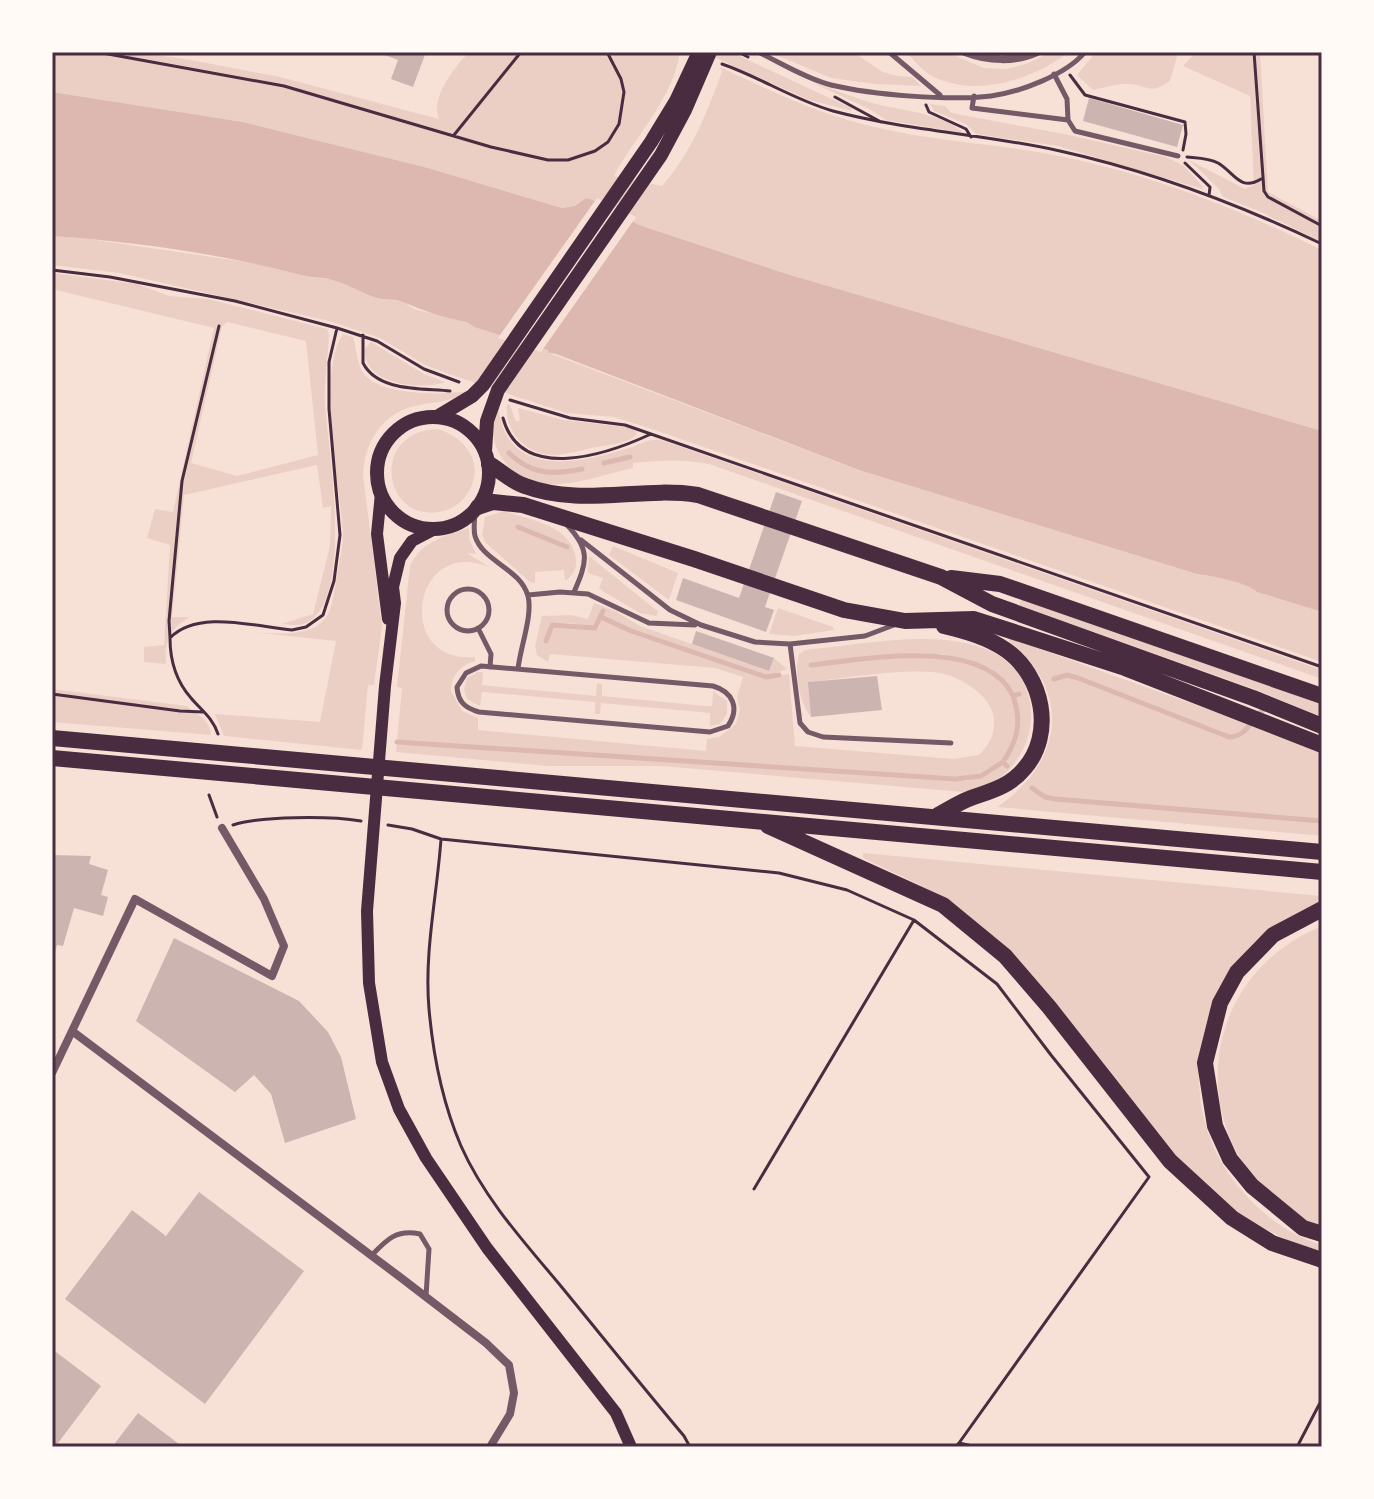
<svg xmlns="http://www.w3.org/2000/svg" width="1374" height="1499" font-family="Signika,sans-serif">
<rect width="100%" height="100%" fill="#f7e1d7"/>
<!-- green -->
<path fill="#ebcfc5" fill-rule="evenodd" d="M52 52H134L191 60 280 77 439 119C430 98 454 68 469 52H680C673 99 635 136 614 176L662 186C692 152 706 114 722 72L720 67C775 93 825 117 884 129 942 142 1001 144 1059 156 1150 174 1239 209 1322 250V431L787 274 639 225 593 200 586 198 575 206 562 208 428 168 243 122 52 92Z
M716 52H731L851 108 852 111 809 100 714 57Z
M769 52H853L883 72 897 76 912 77 921 86 875 84 831 78Z
M906 52H946L984 68 1006 69 1026 64 1051 52H1069C1034 79 977 98 934 77 922 71 915 61 906 52Z
M1096 52H1177L1178 53 1170 81C1148 97 1147 83 1126 84 1115 84 1103 88 1093 90L1077 75Z
M1196 52H1260L1268 192 1322 221V242L1261 212 1223 197 1218 188 1189 160 1245 189 1254 185 1250 96 1183 66Z
M811 82C833 89 854 98 876 104 905 111 941 113 964 133L886 120 869 109Z
M930 104 945 106 952 113 1069 135 1166 157 1184 166 1203 187 1202 189 1058 146 976 134 966 124 934 111Z
M52 236 89 239 267 265 309 277 330 279 357 287 378 299 402 301 414 309 467 322 474 327 549 350V353L859 470 1197 574C1212 576 1246 582 1257 592L1322 612V662L655 430 614 417 566 413 449 374 425 365 380 338 329 321 119 273 52 265Z
M52 273 137 284 169 296 208 299 327 329 329 335C328 358 324 380 325 403 328 449 353 590 311 620 302 627 293 625 282 624L313 614 330 546 331 506 323 508 317 465 184 495 172 617H190C170 628 164 642 166 664L144 662V647L164 645 170 545 147 538 155 509 173 512 214 328 52 289ZM227 322 306 341 318 455 237 476 191 463 222 326Z
M343 334 353 337C357 349 356 363 364 374 381 396 443 395 468 391 451 403 435 401 415 406 382 413 364 443 363 475L382 626 374 685H368L362 750 224 736 215 714 320 722 336 641 251 632C274 633 303 638 322 622 333 612 333 595 336 582 338 566 343 549 343 533 340 486 316 372 343 334Z
M371 342 424 374 445 382C420 391 361 384 365 348Z
M498 401C502 479 575 465 629 448 642 444 650 437 664 441L1322 670V679L709 464C683 459 659 460 633 463V468C606 474 575 486 547 484 519 483 495 460 493 432 492 422 496 411 498 401Z
M507 404 510 405 516 422 520 420 518 408 563 420 625 427 635 430 637 434C628 444 609 445 596 447 582 450 566 455 552 455 525 454 504 431 507 404Z
M438 429C465 437 485 463 469 491 463 502 452 510 439 512 382 521 370 431 438 429Z
M504 511C532 521 571 525 576 559 577 569 573 575 565 581L564 570 535 572V583L530 582 486 543 482 536 485 517Z
M469 528V538L476 554 467 553 491 568C412 533 393 665 475 657V661C460 666 452 674 451 691L462 711 478 718V730L706 751 707 739 719 737 736 724 740 710 737 697 743 677 715 668 550 654 548 662 537 655 535 646 542 616 571 615 588 619 594 603 615 611 640 626 769 671 774 658 787 669 768 676 631 630 603 615 604 611 601 610 594 627 569 623 549 624 544 641H548L552 626 594 630 599 627 601 618 627 632 764 679 789 674 795 746 954 759 979 755C991 743 998 728 992 711 985 691 954 673 932 672 897 669 845 678 809 682L811 717C799 702 794 673 799 654L805 650C860 645 937 628 988 650 1058 680 1038 783 963 792L661 766H548L396 752 397 744 966 781 989 774 1003 763 1007 766 1009 764 1006 761C1021 740 1023 722 1015 697L1018 693 1013 694 1002 677 990 668 970 660 941 654H915L811 665C822 666 836 663 848 662 888 659 931 653 970 664 1035 681 1032 771 963 777L397 741 402 688 397 687 410 566C422 540 444 537 469 528Z
M613 546 678 573 669 600 609 555Z
M589 556 655 609 658 611 657 616 640 613 604 592 599 588 603 578 588 573Z
M1022 598 1322 702V717L1257 690 1019 605Z
M778 608 833 627 834 630 794 636 769 634Z
M1009 638 1243 722 1322 754V836L997 807C1063 762 1073 693 1009 641Z
M478 672H483L482 685 596 696 597 683 602 684V696L707 706H712L713 691 727 701V714L720 724 710 726V713L601 703 600 714H595V702L482 692 480 706 467 699 464 689 467 678Z
M52 689 187 706C198 716 210 719 211 735L52 722Z
M863 853 1322 896V901C1298 912 1273 924 1255 942 1190 1008 1178 1114 1238 1186 1260 1213 1289 1236 1322 1245V1251L1294 1243 1244 1219 1182 1164 946 901 922 886 863 858Z
M1322 926V1228C1184 1170 1182 983 1322 926Z"/>
<!-- water -->
<path fill="#dcb8b0" d="M52 92 243 122 428 168 562 208 575 206 586 198 593 200 639 225 787 274 1322 431V612L1257 592C1246 582 1212 576 1197 574L859 470 556 354 549 353 548 350 474 327 467 322C444 318 424 311 403 302 394 298 383 301 374 297 359 291 345 283 329 279 321 277 313 278 305 276 223 254 137 242 52 236Z"/>
<!-- pier -->
<path fill="#f7e1d7" d="M597 198 636 217 541 352 498 338Z"/>
<g fill="none" stroke-linecap="round" stroke-linejoin="round">
<!-- stream -->
<path stroke="#dcb8b0" stroke-width="5" d="M509 453C531 475 553 475 582 469
M604 463 630 457
M518 527 567 547
M601 617 631 631 766 677 779 675
M546 641 552 625 595 628 603 611
M811 665C864 659 985 636 1013 696L1019 694
M1054 679 1067 675 1078 678 1229 737C1250 736 1251 716 1267 707
M397 742 956 779 981 776 1003 762 1007 766
M1003 762C1018 740 1022 722 1013 696
M1032 788 1045 797 1055 799 1322 821"/>
</g>
<!-- building -->
<path fill="#ccb4b1" d="M377 52H426L413 87 391 79 398 60Z
M1089 98 1183 125 1177 147 1083 121Z
M776 492 802 501 765 607 774 610 766 632 676 600 683 578 739 598Z
M696 631 774 658 769 671 692 644Z
M877 676 882 710 811 717 808 682Z
M52 855 91 856 89 864 108 870 101 895 108 897 103 916 74 908 63 946 57 945 53 960Z
M174 938 299 1001 328 1032 341 1057 356 1119 285 1143 271 1094 254 1075 235 1092 136 1021Z
M199 1192 304 1271 205 1404 65 1299 132 1210 166 1236Z
M52 1349 101 1386 55 1447H52Z
M138 1413 183 1447H112Z"/>
<g fill="none" stroke-linecap="round" stroke-linejoin="round">
<!-- path -->
<path stroke="#4a2c40" stroke-width="3" d="M97 52 284 86 491 147 548 160H568L595 151 608 142 619 124 624 92 621 79 607 52
M738 52 748 57
M1254 52 1264 191 1268 197 1322 226
M722 64C760 77 794 100 833 111 908 131 985 134 1060 151 1151 171 1238 204 1322 244
M1070 75 1085 95 1185 122 1186 134 1183 150
M835 97 881 122
M926 105 929 112 966 129 971 137
M454 135 521 52
M1187 157C1197 158 1209 158 1218 163 1235 173 1240 192 1261 179
M1185 163 1210 187 1209 196
M52 270 110 277 235 301 337 328 377 341 424 369 459 382
M363 335V363C378 392 422 388 450 391
M510 400 570 418 625 425 1322 667
M503 418C521 484 608 454 651 434
M170 637 169 621 182 481 219 326
M52 694 180 711 203 712
M218 734C213 718 201 710 191 698 176 681 170 660 170 638 198 609 256 627 292 630L306 627 323 615 334 581 340 535 329 409V362L337 328
M209 795 217 817
M233 825C261 816 330 816 361 821
M388 825 412 829 441 839 779 873 847 890 914 920 997 984 1051 1055 1149 1177 959 1443
M441 839C437 896 424 952 429 1009 433 1054 443 1104 461 1146 484 1198 524 1242 560 1285 601 1335 642 1386 684 1436L690 1447
M754 1189 914 920
M955 1447 959 1443 977 1447
M1297 1447 1322 1399"/>
<!-- service -->
<path stroke="#755966" stroke-width="5" d="M758 52C781 63 807 79 831 85 873 95 949 101 991 96 1020 92 1066 75 1085 52
M889 52 940 95
M974 96 972 108 1068 120 1067 99 1054 74
M1068 120 1075 131 1178 156
M475 511C475 518 473 529 475 536 483 562 520 568 528 596 533 615 520 648 518 669
M567 525C591 550 587 562 574 592
M581 540 670 610 701 625 755 642 790 644 865 636 894 625
M447 610a21 21 0 1 1 42 0a21 21 0 1 1-42 0Z
M528 595 560 592 588 594 649 623 695 625
M478 628 491 654 490 667
M790 644 800 723 808 732 823 737 951 743
M481 666 713 686C733 692 740 708 728 726L710 732 479 712C465 708 458 702 457 687L466 673Z
M372 1255C387 1239 397 1229 420 1234L429 1249 426 1296"/>
<!-- minor -->
<path stroke="#755966" stroke-width="8" d="M965 52C988 61 1015 62 1037 52
M72 1031 400 1277 486 1343 509 1365 514 1393 510 1414 490 1447
M52 1073 135 899 272 976 284 946 264 899 222 828"/>
<!-- secondary -->
<path stroke="#4a2c40" stroke-width="12" d="M381 493 377 534 388 619
M435 529 412 541 400 558 393 587 395 603 385 686 367 911 369 983 382 1062 399 1109 426 1158 487 1248 616 1413 631 1447"/>
<!-- primary -->
<path stroke="#4a2c40" stroke-width="14" d="M377 473a56 56 0 1 1 112 0a56 56 0 1 1-112 0Z
M437 417 472 396 483 385 651 142 676 101 699 52
M485 451 487 421 498 390 661 155 685 110 710 52"/>
<!-- motorway -->
<path stroke="#4a2c40" stroke-width="16" d="M489 464C501 471 512 482 525 486 581 507 641 486 698 495L941 577 992 604 1253 698 1322 726
M478 507 493 502 523 505 694 559 844 610 905 621 974 619 1125 668 1322 745
M951 578 1000 584 1322 696
M52 738 1322 852
M52 758 1322 872
M938 815C949 809 960 802 971 798 991 791 1010 786 1024 769 1055 734 1043 676 1006 650 987 637 965 631 944 626
M768 826 943 905 1005 956 1049 1007 1170 1161 1232 1218 1272 1243 1322 1260
M1322 909 1273 935 1237 972 1220 1003 1205 1063 1215 1126 1230 1159 1252 1186 1303 1228 1322 1234"/>
</g>
<!-- border -->
<rect width="1374" height="1499" fill="none" stroke="#fffaf5" stroke-width="108"/>
<rect x="54" y="54" width="1266" height="1391" fill="none" stroke="#4a2c40" stroke-width="3"/>
</svg>
